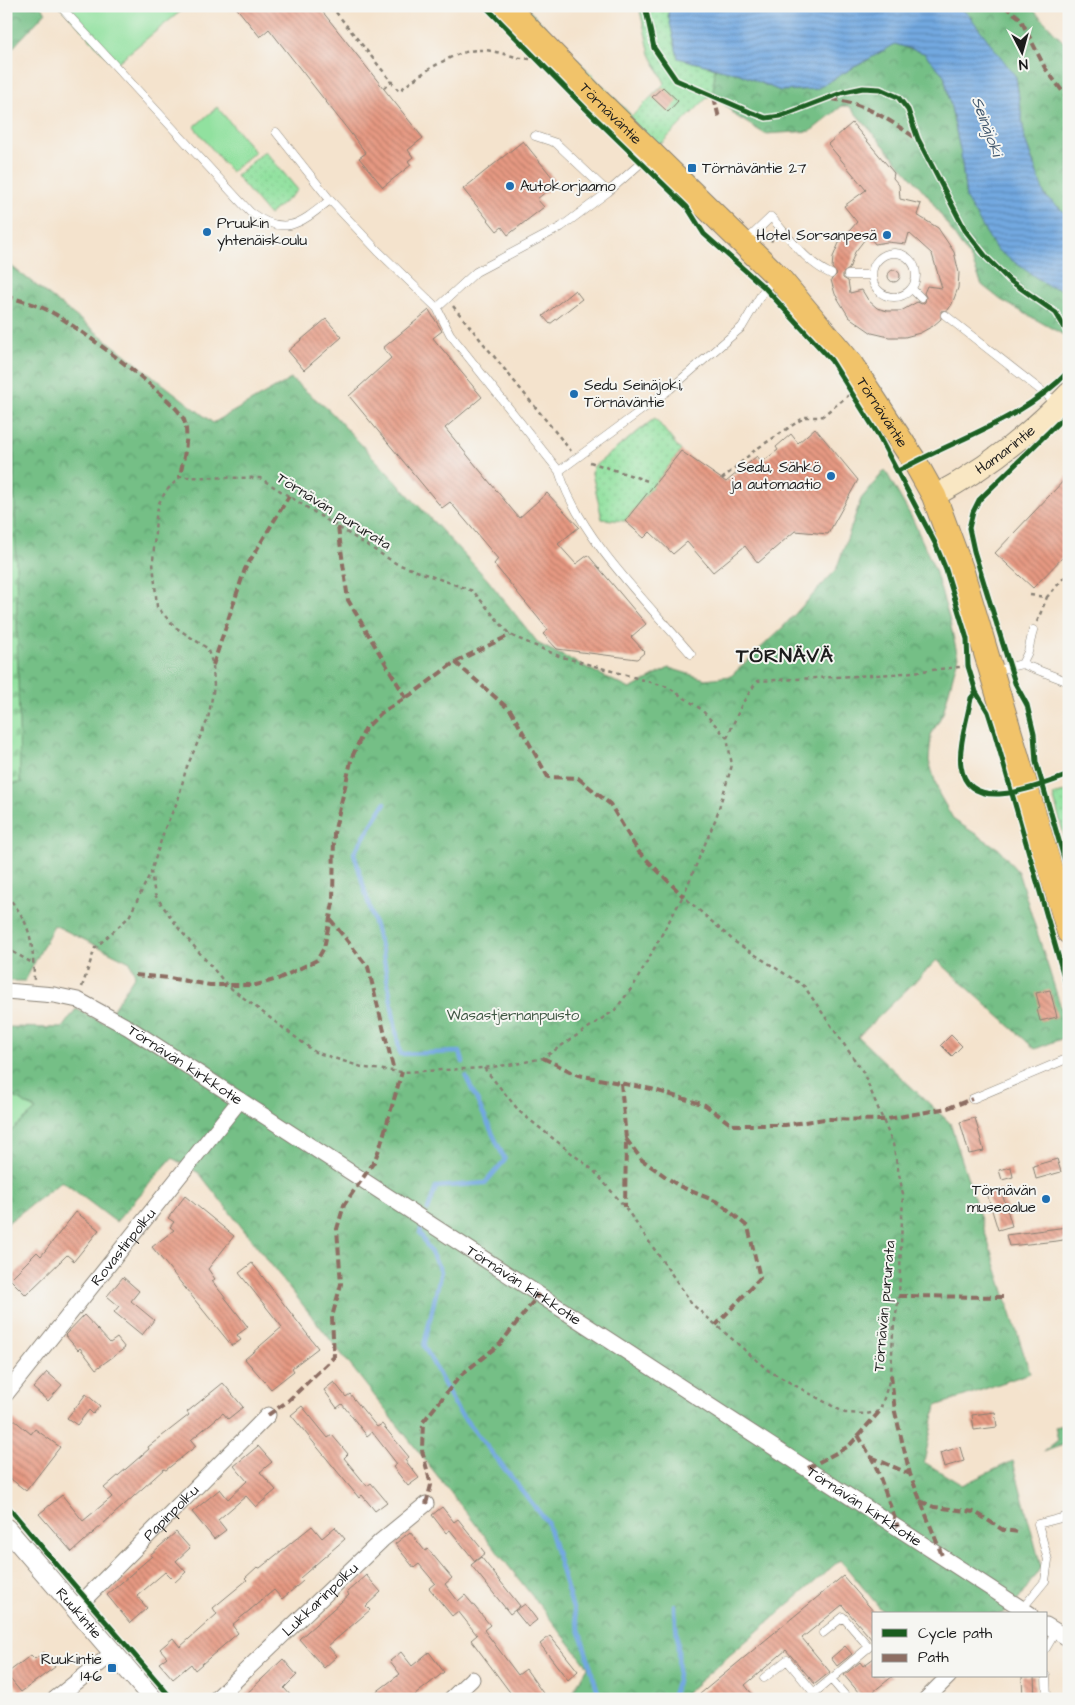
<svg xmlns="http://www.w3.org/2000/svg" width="1075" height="1705" font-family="'Architects Daughter',sans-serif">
<defs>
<pattern id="forest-crowns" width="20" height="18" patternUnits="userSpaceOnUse" patternTransform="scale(1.25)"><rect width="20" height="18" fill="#74bf86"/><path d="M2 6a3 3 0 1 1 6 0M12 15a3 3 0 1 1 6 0" fill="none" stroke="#5e9a6d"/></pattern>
<pattern id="cemetery-stones" width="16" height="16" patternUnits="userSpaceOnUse" patternTransform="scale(1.25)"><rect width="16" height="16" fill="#91e19f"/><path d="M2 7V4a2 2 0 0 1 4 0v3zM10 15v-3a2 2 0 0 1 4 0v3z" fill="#7cc088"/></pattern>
<pattern id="park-dots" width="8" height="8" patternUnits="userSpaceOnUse" patternTransform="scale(1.25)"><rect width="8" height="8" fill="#91e19f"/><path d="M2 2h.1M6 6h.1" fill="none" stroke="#7cc088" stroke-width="1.8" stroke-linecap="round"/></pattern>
<pattern id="water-rules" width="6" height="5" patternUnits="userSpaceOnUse" patternTransform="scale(1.25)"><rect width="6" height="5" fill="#72a8e0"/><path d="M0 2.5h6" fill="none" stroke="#5d88b5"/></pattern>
<pattern id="building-back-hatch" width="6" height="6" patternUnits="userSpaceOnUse" patternTransform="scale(1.25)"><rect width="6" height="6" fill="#e69982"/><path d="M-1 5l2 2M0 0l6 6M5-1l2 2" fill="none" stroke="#ba7c6a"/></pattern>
</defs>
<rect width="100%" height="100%" fill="#f6f6f2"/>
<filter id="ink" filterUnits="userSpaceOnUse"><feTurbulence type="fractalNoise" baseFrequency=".02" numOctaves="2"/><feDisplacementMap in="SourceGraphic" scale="10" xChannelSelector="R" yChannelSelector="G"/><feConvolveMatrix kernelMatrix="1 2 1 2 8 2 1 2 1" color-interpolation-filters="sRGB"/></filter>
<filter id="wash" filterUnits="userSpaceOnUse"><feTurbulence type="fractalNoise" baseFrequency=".0096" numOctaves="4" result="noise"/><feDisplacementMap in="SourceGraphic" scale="20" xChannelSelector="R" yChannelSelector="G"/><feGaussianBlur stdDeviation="1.12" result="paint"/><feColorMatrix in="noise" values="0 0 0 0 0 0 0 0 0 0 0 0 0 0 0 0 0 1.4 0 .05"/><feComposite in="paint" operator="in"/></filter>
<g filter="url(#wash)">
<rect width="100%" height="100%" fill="#f4e3cd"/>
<!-- green -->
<path fill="#91e19f" stroke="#567e5e" d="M60 6H185L186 7 114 65Z
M217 107 255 152 231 172 194 127Z
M6 1092 36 1110 6 1135Z"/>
<!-- forest -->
<path fill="url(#forest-crowns)" stroke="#486e51" d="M6 6H40L46 12 6 55Z
M957 6H1030L1069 48V216L1045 196 1025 140 1016 77Z
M895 44 924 53 944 75 961 154 966 199 1048 286 1069 291V338L1001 300 982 285 972 261 928 196 849 106H842L811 131 765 134 736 116 713 92 715 68 740 74 780 91 816 89Z
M6 262 213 423 291 379 329 410 487 579 539 644 630 689 669 668 705 679 731 676 782 628 836 570 861 499 885 470 913 520 935 570 949 618 958 657 943 713 931 735 929 761 939 794 954 820 999 849 1018 872 1069 1033V1036L1035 1049 937 960 858 1037 950 1123 1030 1373 936 1406 924 1462 962 1485 1013 1461 1041 1567 1021 1596 1002 1614H885L840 1560 679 1699H568L588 1667 199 1173 172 1158 116 1222 62 1181 6 1224V1135L36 1110 6 1092V1027L62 1028 76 1009 104 1023 135 975 130 962 54 925 25 981H6V783H20L13 412H6Z
M1069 1424V1443L1043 1452 1058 1440 1055 1427Z"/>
<!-- cemetery -->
<path fill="url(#cemetery-stones)" stroke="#567e5e" d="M6 412H13L20 783H6Z"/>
<!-- park -->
<path fill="url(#park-dots)" stroke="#567e5e" d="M519 6H525L632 116 665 83 650 54 639 6H670L668 14 678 58 715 68 713 92 662 143 651 142Z
M265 151 298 190 269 215 236 176Z
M655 418 681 451 625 521 602 519 592 473 593 467Z
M1069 791V853L1053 795Z"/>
<!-- water -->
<path fill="url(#water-rules)" stroke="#47627e" d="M670 6H957L968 14 1016 77 1025 140 1045 196 1069 216V291L1048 286 996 249 966 199 961 154 944 75 924 53 895 44 816 89 780 91 740 74 678 58 668 14Z"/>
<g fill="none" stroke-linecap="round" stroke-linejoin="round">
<!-- stream -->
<path stroke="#72a8e0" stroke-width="4.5" d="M385 803 354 853 383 954 400 1054 460 1052 463 1062
M428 1210 436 1187 485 1183 505 1160 466 1077
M421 1229 420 1233 441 1271 424 1346 457 1409 547 1522 600 1699
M671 1699C685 1673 675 1634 675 1605"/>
</g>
<g id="blocks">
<!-- building -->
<path fill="url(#building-back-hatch)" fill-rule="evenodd" d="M235 6H318L423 138 408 150 413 157 408 161 411 165 383 187 359 158 366 153 269 29 260 37Z
M663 87 678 101 668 112 652 97Z
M852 123 894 173 893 178 899 185 900 199 921 204 917 215 938 228 954 252 959 273 958 288 952 304 948 310 941 311V319L933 326 920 333 905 337H889L872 333 849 317 835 294 831 280 837 274 832 268 833 257 839 243 857 222 844 206 866 190 828 144ZM909 233 932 254 942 288 927 286 924 293 926 297 925 302 922 304 917 302 901 311H887L877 308 868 300 862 290 850 293 848 281 843 278V273L849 269 855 252 868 235 875 244 887 242 906 244Z
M523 141 557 183 537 199 544 207 508 235 502 227 497 231 463 189Z
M888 276a6 6 0 1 1 12 0a6 6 0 1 1-12 0Z
M575 290 582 299 550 324 543 316Z
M429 310 442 331 433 338 482 397 445 428 519 518 547 493 579 527 558 544 576 564 588 555 646 624 631 637 645 652 637 659 557 649 543 634 548 630 494 564 498 559 450 502 442 508 349 396 391 358 383 348Z
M326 319 342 337 304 370 288 351Z
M815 428 858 480 828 534 795 531 758 563 745 546 713 572 687 542 673 554 650 532 644 538 625 521 681 451 726 482 757 456 762 462 778 450 776 447 791 434 798 443Z
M1069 475V551L1033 588 995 553Z
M1050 990 1057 1017 1040 1021 1037 1009 1040 1008 1036 993Z
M951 1035 962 1046 952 1056 941 1045Z
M975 1118 984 1151 969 1154 960 1122Z
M1057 1159 1061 1172 1036 1179 1033 1166Z
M1011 1167 1013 1177 1002 1180 999 1170Z
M1001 1190 1012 1226 998 1230 987 1194Z
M185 1196 234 1236 208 1269 215 1279 212 1281 248 1327 237 1335 241 1340 232 1346 152 1247 174 1230 170 1227 174 1222 168 1218Z
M76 1212 99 1230 74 1261 67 1255 26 1295 10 1279 37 1252 41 1256Z
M1067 1227 1069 1239 1057 1241 1009 1246 1006 1235Z
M252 1263 318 1348 292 1368 294 1371 271 1389 245 1359 282 1327 239 1273Z
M123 1277 139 1291 131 1301 154 1320 142 1335 114 1312 119 1306 107 1296Z
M84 1315 110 1343 117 1338 125 1348 96 1369 80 1348 78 1350 65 1335Z
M47 1372 62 1385 48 1401 33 1388Z
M334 1382 346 1397 350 1394 377 1427 382 1424 409 1457 405 1460 419 1478 408 1486 393 1467 397 1464 372 1432 367 1436 342 1404 337 1408 324 1390Z
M223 1383 243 1407 228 1419 223 1413 191 1440 196 1446 166 1470 164 1469 72 1552 39 1514 62 1495 83 1521 112 1497 104 1488 149 1449 148 1447 189 1415 187 1412Z
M86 1394 100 1406 93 1414 89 1410 77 1425 67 1418Z
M302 1406 328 1438 332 1435 348 1454 344 1458 367 1486 371 1483 387 1502 375 1511 362 1495 359 1498 291 1415Z
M995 1412 997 1427 974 1430 972 1415Z
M13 1419 31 1434 35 1429 60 1447 26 1491 6 1475V1427Z
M258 1446 272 1462 260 1472 276 1490 256 1507 246 1496 218 1520 226 1530 214 1539 192 1512 220 1489 228 1499 247 1481 234 1466Z
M960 1447 964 1461 944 1467 940 1453Z
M442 1507 454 1522 458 1519 485 1553 475 1561 450 1530 446 1533 432 1515Z
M312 1526 322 1538 335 1527 345 1539 300 1578 303 1581 282 1599 274 1590 232 1625 238 1633 195 1670 191 1664 173 1679 159 1663 167 1657 160 1649 173 1638 180 1647 217 1614 213 1608 247 1580 245 1578 257 1567 260 1568Z
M176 1532 190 1548 176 1561 186 1572 175 1582 165 1572 137 1596 147 1608 130 1623 107 1595 152 1556 150 1555Z
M410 1532 425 1551 428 1549 452 1578 445 1584 458 1601 465 1595 490 1625 484 1630 518 1675 526 1669 547 1699H524L521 1694 515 1699 471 1640 477 1635 458 1611 452 1616 429 1588 435 1583 419 1564 414 1568 395 1544Z
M481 1557 520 1606 510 1614 471 1565Z
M366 1575 381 1592 366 1606 370 1610 328 1646 337 1656 324 1668 299 1639 349 1595 347 1592Z
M843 1576 874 1612V1642L842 1605 802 1638 830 1672 815 1684 786 1650 745 1685 756 1699H694Z
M525 1604 537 1620 528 1627 515 1611Z
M550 1636 578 1671 568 1680 540 1644Z
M845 1646 852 1654 837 1666 831 1658Z
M44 1652 55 1667 21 1692 6 1674 31 1655 35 1659Z
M401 1652 412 1666 429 1652 444 1672 410 1699H367L400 1674 390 1661Z
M874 1658V1676H893L864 1699 844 1675 860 1662 863 1666Z
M283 1659 297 1675 284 1688 294 1699H241Z
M1022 1676H1034L1035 1699H1023Z"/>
</g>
</g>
<g filter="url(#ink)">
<use href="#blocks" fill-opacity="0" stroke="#888074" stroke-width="1"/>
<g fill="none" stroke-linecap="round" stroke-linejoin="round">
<!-- service casing -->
<g stroke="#888074" stroke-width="9">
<path id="service" d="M60 6 250 212C285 238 301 223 330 200
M276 132 330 200 378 251 437 308 450 334 559 471 670 389 742 327 765 288 776 278
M535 136 556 143 608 192
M745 242 771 217C790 238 805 262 831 274
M872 275a22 22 0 1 1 44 0a22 22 0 1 1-44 0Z
M848 275H872
M912 289 921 298
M437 308 476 272 561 227 608 192 650 155
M945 315 1057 403
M559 471C579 537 646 601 691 654
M1022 664 1028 652 1033 630
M994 671 1022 664 1069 682
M972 1099 1069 1058
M1020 1607 1026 1604 1045 1581 1048 1560 1038 1524 1069 1516
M823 1633 843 1617 869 1647 831 1679
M1046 1648 1056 1631
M1046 1676 1047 1699
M764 1678 787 1660 814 1693
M807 1699 831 1679 848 1699"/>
</g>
<!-- minor casing -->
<g stroke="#888074" stroke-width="17">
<g id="minor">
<path id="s1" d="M6 991 54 995 78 1000 129 1028 1030 1614"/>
<path id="s2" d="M6 1394 240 1100"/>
<path id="s3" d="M75 1609 268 1415"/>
<path d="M1046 1625 1069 1639"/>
<path d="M55 1699 113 1653"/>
<path id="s4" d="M216 1699 382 1540 426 1504"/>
<path d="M451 1699 472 1679"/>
<path d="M926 1699 949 1676"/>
</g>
</g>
<!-- tertiary casing -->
<g stroke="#888074" stroke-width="21">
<g id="tertiary">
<path id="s5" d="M6 1528 153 1699"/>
</g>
</g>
<!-- secondary casing -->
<g stroke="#888074" stroke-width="23">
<g id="secondary">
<path id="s6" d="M934 496C985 469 1029 435 1069 393"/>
</g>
</g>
<!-- primary casing -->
<g stroke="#888074" stroke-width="26">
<g id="primary">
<path id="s7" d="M506 6 596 99 778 277 850 363 915 462 934 496 961 569 1069 932"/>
</g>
</g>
<!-- path -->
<path stroke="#888074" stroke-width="2.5" stroke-dasharray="4 4" stroke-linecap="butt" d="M331 6 399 91C419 75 456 48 483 50 500 51 515 59 533 59
M384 88 391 81
M767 233 773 237 770 244
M453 306 571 451
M590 462 651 482
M722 479 755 450 805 417H821L849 395
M6 585H9
M1030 595 1047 597 1069 572
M1037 622 1047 597
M6 684H10
M727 738 742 704 757 681 894 674 968 666
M6 895C32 923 33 944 34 981
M6 948 34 964
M82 987 95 948 129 917 150 874
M484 1068 520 1112 594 1171 625 1207 693 1305 769 1371 845 1413 866 1414 880 1411 891 1375 893 1332 899 1296 903 1194 893 1144 863 1072 804 986 735 942 683 896 716 818 732 765 727 738 701 709 668 687 559 656 510 635 473 591 397 564 260 478 180 477 166 491 159 503 156 517 153 562 157 607 175 627 207 648 213 665 214 687 208 719 186 769 178 800 165 828 151 872 155 895 180 930 228 986 315 1052 365 1068 402 1072 484 1068 516 1064 543 1058 615 1010 634 985 683 896"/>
<!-- service -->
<use href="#service" stroke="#fff" stroke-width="8"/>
<!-- minor -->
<use href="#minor" stroke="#fff" stroke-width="15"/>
<!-- tertiary -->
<use href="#tertiary" stroke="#fff" stroke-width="19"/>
<!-- secondary -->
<use href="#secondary" stroke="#f9e7c3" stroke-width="21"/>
<!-- primary -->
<use href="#primary" stroke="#f1c36a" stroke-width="24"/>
<!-- quiet -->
<path stroke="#8d6e63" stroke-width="4" stroke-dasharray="8 4" stroke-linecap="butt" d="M1004 6 1020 18 1045 68 1069 100
M714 97 719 118
M831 99C865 103 889 120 916 138
M6 296C21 301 40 305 53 313 76 326 176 399 184 420 190 437 183 459 180 477
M338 527 348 600 406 698
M455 662 511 711 548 777 578 778 610 804 638 851 683 896
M213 665 245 569 289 496
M330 919 368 967 394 1071
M135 975 169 978 210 985H256L278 979 317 960 324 948 333 903 334 833 352 757 365 729 381 713 415 692 455 662 510 635
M543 1058 578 1075 651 1089 705 1105 732 1125H785L825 1119 882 1120 948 1108 972 1099
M621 1083 626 1139 625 1207
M626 1139 642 1160 679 1186 720 1203 748 1227 760 1278 716 1325
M899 1296 1005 1297
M891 1375 895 1412 910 1474 943 1558
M268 1415 288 1401 334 1357 332 1317 341 1284 337 1229 344 1205 374 1162 380 1147 402 1072
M858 1435 875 1464 898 1527
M871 1457 910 1474
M808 1468 849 1446 880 1411
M920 1501 934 1507 975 1512 1003 1530 1019 1532
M426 1504 431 1485 422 1450 423 1422 461 1375 500 1344 539 1294"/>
<!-- cycleway casing -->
<g stroke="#f6f6f2" stroke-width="8">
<path id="cycleway" d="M485 6 586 109 687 207 704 234 765 288 831 360 877 433 935 543 946 570 967 639 968 666 976 692 988 712 995 734 1069 994
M645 6 654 48 676 80 750 112 766 118 781 116 844 92 863 88 880 89 898 97 908 110 918 139 965 230 987 258 1009 280 1056 313 1069 335
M1069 412 979 500 973 512 969 528 974 551 1015 683 1027 705 1034 734 1036 762 1069 875
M898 471C955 439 1023 420 1069 371
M976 692 971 698C968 716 958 747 961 766 968 816 1039 786 1069 775
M6 1504C60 1570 117 1634 172 1699"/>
</g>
<!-- cycleway -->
<use href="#cycleway" stroke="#1b5e20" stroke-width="5"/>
</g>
</g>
<!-- markers -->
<g fill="#1f6fb2" stroke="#f6f6f2" stroke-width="2">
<rect x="687" y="163" width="10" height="10" rx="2.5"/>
<circle cx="510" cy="186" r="5"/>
<circle cx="207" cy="232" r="5"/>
<circle cx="887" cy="235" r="5"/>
<circle cx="574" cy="394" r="5"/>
<circle cx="831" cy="476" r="5"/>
<circle cx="1046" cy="1199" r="5"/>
<rect x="107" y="1663" width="10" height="10" rx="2.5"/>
</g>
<g text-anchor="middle" stroke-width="4" stroke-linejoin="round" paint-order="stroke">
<!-- street labels -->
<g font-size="15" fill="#1c1c1c" stroke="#f6f6f2">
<text dy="5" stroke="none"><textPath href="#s7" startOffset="150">Törnäväntie</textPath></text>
<text dy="5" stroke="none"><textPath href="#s7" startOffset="555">Törnäväntie</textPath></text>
<text dy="5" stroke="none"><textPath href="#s6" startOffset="85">Hamarintie</textPath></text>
<text transform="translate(334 511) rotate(32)" y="5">Törnävän pururata</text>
<text dy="5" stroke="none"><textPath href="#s1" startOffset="198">Törnävän kirkkotie</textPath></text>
<text dy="5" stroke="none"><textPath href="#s2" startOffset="188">Rovastinpolku</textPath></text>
<text dy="5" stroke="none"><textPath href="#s1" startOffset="602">Törnävän kirkkotie</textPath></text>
<text transform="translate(884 1306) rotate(-85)" y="5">Törnävän pururata</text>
<text dy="5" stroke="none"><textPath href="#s1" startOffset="1008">Törnävän kirkkotie</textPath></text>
<text dy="5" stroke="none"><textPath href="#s3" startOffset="136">Papinpolku</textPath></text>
<text dy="5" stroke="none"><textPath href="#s4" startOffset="144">Lukkarinpolku</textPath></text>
<text dy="5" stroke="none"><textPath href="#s5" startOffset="112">Ruukintie</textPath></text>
</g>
<!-- poi labels -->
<g font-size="15" fill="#1c1c1c" stroke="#f6f6f2" text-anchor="start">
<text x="702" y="173">Törnäväntie 27</text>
<text x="520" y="191">Autokorjaamo</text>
<text x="217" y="228">Pruukin<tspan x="217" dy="17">yhtenäiskoulu</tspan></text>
<text x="877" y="240" text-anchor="end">Hotel Sorsanpesä</text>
<text x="584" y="390">Sedu Seinäjoki,<tspan x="584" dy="17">Törnäväntie</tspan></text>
<text x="821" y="472" text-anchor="end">Sedu, Sähkö<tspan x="821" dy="17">ja automaatio</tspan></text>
<text x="1036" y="1195" text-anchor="end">Törnävän<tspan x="1036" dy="17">museoalue</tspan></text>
<text x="102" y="1664" text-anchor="end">Ruukintie<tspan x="102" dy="17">146</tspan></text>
</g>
<!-- park labels -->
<g font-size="15" fill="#3f5743" stroke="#f6f6f2">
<text x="513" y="1020">Wasastjernanpuisto</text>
</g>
<!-- water labels -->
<g font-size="16" font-style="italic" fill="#3e546a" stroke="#f6f6f2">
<text transform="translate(988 126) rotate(70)" y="6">Seinäjoki</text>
</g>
<!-- district labels -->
<g font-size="20" font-weight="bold" letter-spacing="1" fill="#1c1c1c" stroke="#f6f6f2">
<text x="785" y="662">TÖRNÄVÄ</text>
</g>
</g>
<!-- margin -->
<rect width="1075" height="1705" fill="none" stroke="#f6f6f2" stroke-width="25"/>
<!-- legend -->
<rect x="872" y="1612" width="175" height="65" fill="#f6f6f2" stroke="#9f9f9c"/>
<rect x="882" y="1629" width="25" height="8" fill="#1b5e20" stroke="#9f9f9c"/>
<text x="918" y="1638" font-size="15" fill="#1c1c1c">Cycle path</text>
<rect x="882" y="1654" width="25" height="8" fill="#8d6e63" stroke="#9f9f9c"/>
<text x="918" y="1662" font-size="15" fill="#1c1c1c">Path</text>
<!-- north arrow -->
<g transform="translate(1022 52) rotate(174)" stroke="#f6f6f2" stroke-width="4" paint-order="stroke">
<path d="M0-4L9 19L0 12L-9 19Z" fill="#1c1c1c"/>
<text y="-8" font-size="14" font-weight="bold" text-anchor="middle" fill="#1c1c1c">N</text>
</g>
</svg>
